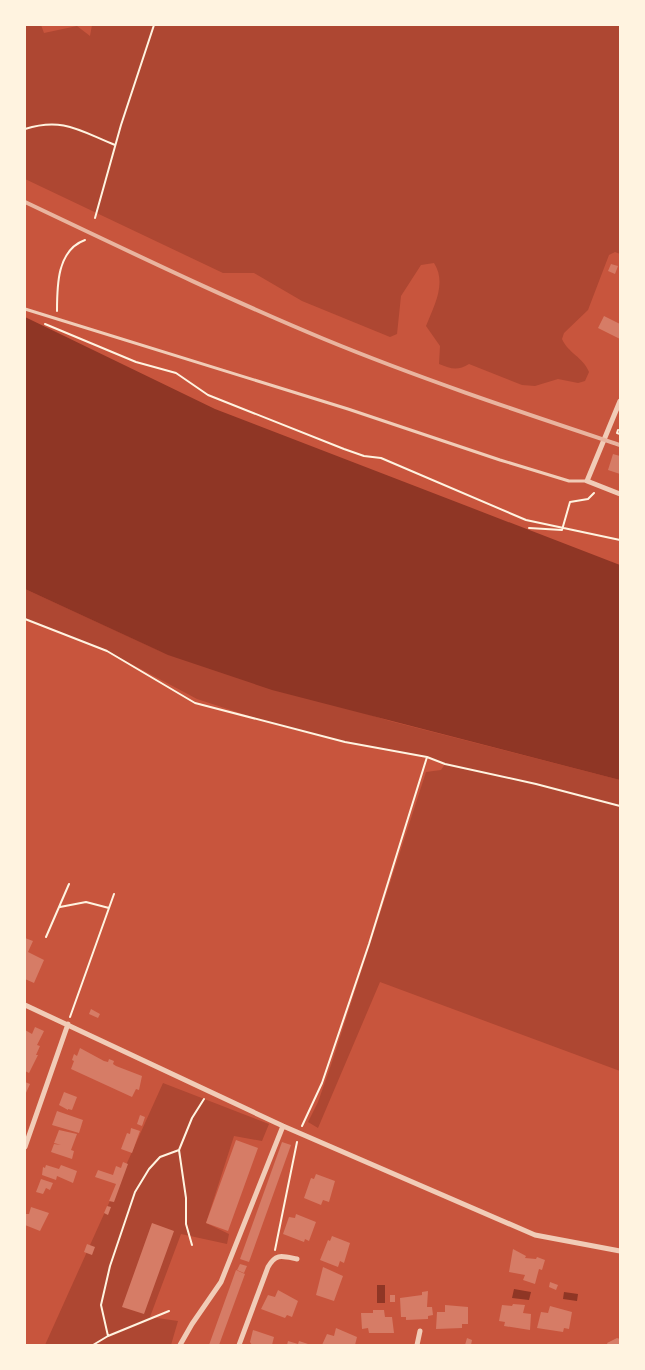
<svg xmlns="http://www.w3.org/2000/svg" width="645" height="1370" font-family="Raleway,sans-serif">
<rect width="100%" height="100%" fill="#c8553d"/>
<!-- green -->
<path fill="#ae4732" d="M25 25H41L44 33 77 26 90 36 92 25H620V254L615 252 609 255 588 310 564 333 562 339C568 353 583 357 589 372L585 381 578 383 558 379 535 386 522 385 469 364C458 371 451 369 439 364L440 346 426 326C434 306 447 283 434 263L421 265 401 296 397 334 390 337 302 301 254 273H223L25 179Z
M25 589 160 651 390 721 620 780V1071L380 982 318 1128 308 1122 318 1102 331 1065 426 772 441 770 445 764 427 757 345 742 280 726 197 699 107 651 25 619Z
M163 1083 269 1124 262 1141 234 1136 206 1223 229 1234 227 1244 181 1234 150 1317 178 1321 171 1345H45Z"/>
<!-- water -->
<path fill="#8f3625" d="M25 317 215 409 620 565V780L272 690 168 655 25 589Z
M377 1285H385V1303H377Z
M514 1289 531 1292 529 1300 512 1298Z
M564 1292 578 1294 577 1301 563 1299Z"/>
<!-- building -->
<path fill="#d67c66" d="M611 264 618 266 615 274 608 271Z
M604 316 620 324V339L598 328Z
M613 454 620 456V474L608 470Z
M25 938 33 941 28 952 44 960 34 983 25 979Z
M91 1009 100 1014 98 1018 89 1014Z
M35 1027 44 1031 37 1045 40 1046 36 1055H38L29 1073 25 1071V1030L32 1034Z
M80 1048 104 1061 108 1062 109 1059 114 1061 113 1064 116 1066 142 1076 139 1090 136 1089 132 1097 71 1069 74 1061 72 1060 74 1054 77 1056Z
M25 1082 30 1084 25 1095Z
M64 1092 77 1097 72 1110 68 1109V1110L59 1105Z
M57 1111 83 1120 79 1133 52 1125Z
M140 1115 145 1117 142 1126 137 1124Z
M131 1128 140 1131 132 1153 121 1149 127 1133 130 1134Z
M59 1130 77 1134 71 1150 74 1151 72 1159 51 1152 54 1144 61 1145 54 1143Z
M236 1140 258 1148 228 1231 206 1223Z
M282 1142 291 1145 249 1262 240 1259Z
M123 1162 128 1164 114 1202 109 1201 116 1184 95 1177 98 1170 113 1175 116 1166 121 1168Z
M46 1165 59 1169 61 1165 77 1171 73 1183 57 1176 56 1180 42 1175 43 1167 45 1168Z
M316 1174 335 1181 329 1202 323 1200 321 1205 304 1198 311 1178 314 1179Z
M41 1179 53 1183 50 1190 46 1188 43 1194 36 1192Z
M107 1206 111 1207 108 1215 104 1213Z
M31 1207 49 1213 40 1231 25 1225V1214H29Z
M296 1214 316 1222 309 1241 305 1239 304 1242 283 1234 289 1217 295 1218Z
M152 1223 174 1231 144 1314 122 1307Z
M332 1236 350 1243 344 1263 340 1261 338 1267 320 1260 328 1240 330 1241Z
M87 1244 95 1247 92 1255 84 1252Z
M513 1249 526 1256 525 1258 536 1259 537 1257 545 1260 542 1270 539 1269 535 1284 523 1280 525 1275 509 1272Z
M240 1264 247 1266 244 1273 237 1270Z
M323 1267 343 1276 334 1301 316 1295Z
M236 1270 245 1274 219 1345H209Z
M550 1282 558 1285 556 1290 549 1287Z
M278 1290 298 1301 292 1317 287 1315 285 1318 261 1309 268 1295 275 1297Z
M428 1291 427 1307H432L433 1315 428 1316V1319L406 1320V1317H401L400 1298 422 1295V1292Z
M390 1295H395V1302H390Z
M513 1304 525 1305 523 1313 531 1314 530 1330 504 1326 505 1322 499 1321 502 1305 512 1306Z
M445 1305 468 1307V1324H462V1328L436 1329 437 1312H445Z
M550 1306 572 1312 569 1329 564 1328 563 1332 537 1328 541 1312 548 1313Z
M373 1310H384L385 1317H392L394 1333H369L368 1328 362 1329 361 1313H373Z
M336 1328 357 1337 355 1345H322L327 1334 334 1336Z
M253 1330 274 1337 272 1345H252L250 1342Z
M467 1338 472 1340 471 1345H465Z
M617 1338 620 1339V1345H608L607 1343Z
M288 1341 298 1344 299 1341 311 1345H287Z"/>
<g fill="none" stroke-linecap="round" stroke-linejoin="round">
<!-- path -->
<path stroke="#fff3e0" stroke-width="2" d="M25 129C63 117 80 131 115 145
M95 218 121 125 154 25
M57 311C57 286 57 250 85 240
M45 324 136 362 176 373 208 395 344 449 364 456 381 458 526 520 620 540
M618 430 617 433 620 434
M529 528 562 530 570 502 588 499 594 493
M25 619 107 651 195 703 345 742 427 757 445 764 536 784 620 806
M60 907 86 902 109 908
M46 937 69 884
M70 1017 114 894
M302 1126 322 1083 369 944 427 757
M192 1245 186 1224V1198L179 1150 192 1118 204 1099
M275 1250 297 1142
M108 1336 101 1305 110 1266 135 1192 149 1169 160 1157 179 1150
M93 1345 108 1336 169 1311"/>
<!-- service -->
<path stroke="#f1ccb7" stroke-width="3" d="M25 309 348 409 500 460 569 481H587"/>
<!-- minor -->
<path stroke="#f1ccb7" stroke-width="5" d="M620 401 587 481 620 494
M25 1005 283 1126 535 1235 620 1251
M25 1147 68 1024
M180 1345 192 1324 221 1282 283 1126
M239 1345 268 1267C276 1253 282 1256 297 1259
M417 1345 420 1331"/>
<!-- rail -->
<path stroke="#e9b49f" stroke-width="4" d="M25 202C124 249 223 297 324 339 421 379 521 412 620 445"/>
</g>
<!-- border -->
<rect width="645" height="1370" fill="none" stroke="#fff3e0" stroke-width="52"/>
</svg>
